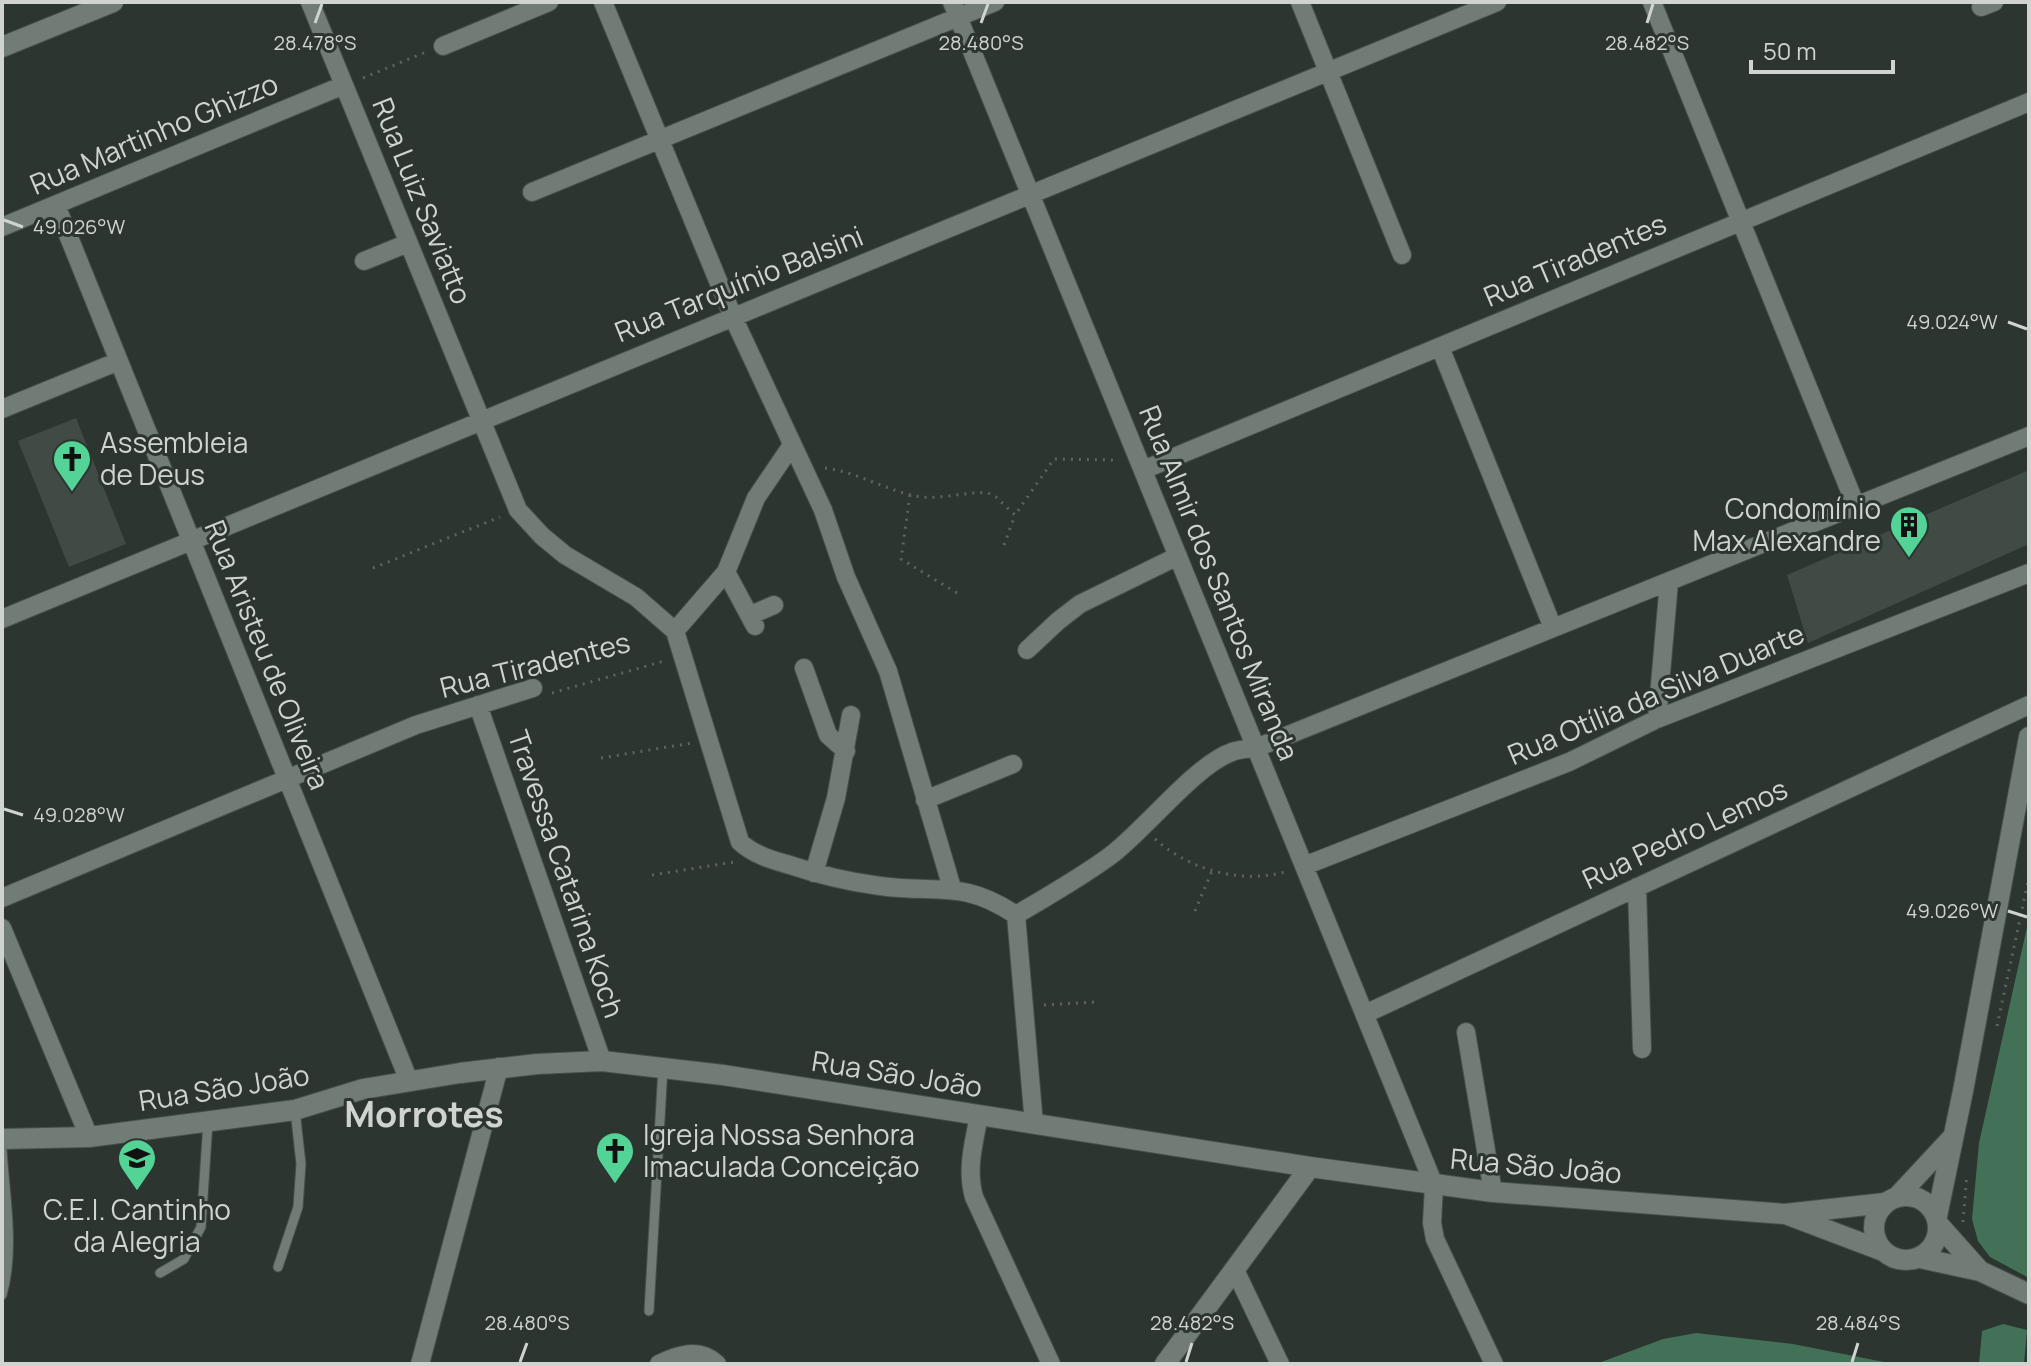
<svg xmlns="http://www.w3.org/2000/svg" width="2031" height="1366" font-family="Manrope,sans-serif">
<rect width="100%" height="100%" fill="#2c3530"/>
<!-- forest -->
<path fill="#427158" d="M2029 918V1278L1990 1257 1978 1241 1972 1219 1979 1143Z
M2003 1324 2027 1330 2024 1364H1979L1982 1331Z
M1696 1333 1793 1344 1894 1364H1596L1663 1339Z"/>
<!-- building -->
<path fill="#414b45" d="M76 418 126 544 69 567 18 441Z
M2029 470V544L1808 643 1787 575Z"/>
<g fill="none" stroke-linecap="round" stroke-linejoin="round">
<!-- lane casing -->
<g stroke="#48504c" stroke-width="11">
<path id="lane" d="M2 1150C5 1196 15 1250 2 1295
M278 1267 298 1207 301 1164 295 1110
M160 1273 184 1259 201 1227 208 1122
M649 1311 663 1067"/>
</g>
<!-- street casing -->
<g stroke="#48504c" stroke-width="20">
<path id="street" d="M310 2 518 510 542 536 565 555 636 597 675 631 740 842C754 855 772 860 790 865 819 875 850 882 880 886 938 894 962 879 1016 915 1048 896 1080 878 1110 856 1145 830 1195 765 1232 752 1239 749 1248 749 1256 748L2029 436
M603 2 733 317 823 510 846 577 888 671 952 888
M952 2 1434 1185 1432 1223 1435 1239 1494 1364
M1300 2 1402 255
M1652 2 1856 506
M1981 7 1994 2
M443 46 549 2
M532 192 995 2
M56 205 409 1081
M2 227 344 85
M364 261 408 243
M1440 347 1553 628
M2 409 119 361
M1143 470 2029 102
M726 572 755 626
M751 615 774 605
M2 619 1497 2
M675 631 726 572 756 498 792 445
M1027 650 1058 621 1080 604 1178 556
M804 668 828 735 846 751
M478 705 602 1061
M1657 719 1669 582
M925 800 1013 764
M1304 866 1569 762 1657 719 2029 573
M814 873 836 798 851 715
M1637 887 1642 1049
M2 898 416 725 533 688
M1016 915 1034 1124
M2 928 89 1137
M1365 1014 2029 705
M1466 1032 1493 1192
M979 1115C974 1143 966 1169 974 1197L1051 1364
M1235 1270 1280 1364
M420 1364 499 1067
M659 1364C678 1355 699 1347 717 1364"/>
</g>
<!-- secondary casing -->
<g stroke="#48504c" stroke-width="22">
<path id="secondary" d="M2 47 113 2
M2 1139 89 1137 295 1110 363 1089 460 1073 537 1064 602 1061 723 1075 1310 1167 1493 1192 1785 1214 1885 1203
M1874 1228a32 32 0 1 1 64 0a32 32 0 1 1-64 0Z
M1897 1197 1951 1139
M1788 1215 1883 1251
M1937 1216 1963 1091 2029 737
M1939 1225 1980 1271
M1920 1258 1980 1271 2029 1294
M1165 1364 1310 1167"/>
</g>
<!-- path -->
<path stroke="#5e6561" stroke-width="3" stroke-dasharray="2 6" stroke-linecap="butt" d="M363 78 426 52
M825 468C856 472 882 488 911 495 936 502 962 491 988 493L996 497 1015 515 1054 459 1119 460
M910 495 901 559 957 593
M1004 545 1015 515
M373 568 500 517
M552 693 664 661
M601 758 692 743
M1155 839C1190 870 1240 884 1285 872
M652 875 734 862
M1195 911 1212 871
M1044 1005 1096 1002
M1997 1026 2029 877
M1963 1222 1967 1174"/>
<!-- lane -->
<use href="#lane" stroke="#727c76" stroke-width="9"/>
<!-- street -->
<use href="#street" stroke="#727c76" stroke-width="18"/>
<!-- secondary -->
<use href="#secondary" stroke="#727c76" stroke-width="20"/>
</g>
<!-- ticks -->
<path fill="none" stroke="#cfd4d1" stroke-width="3" d="M315 23 322 4M981 23 988 4M1647 23 1653 4M4 220 23 227M2008 322 2027 329M4 809 23 815M2008 911 2027 917M520 1362 527 1343M1186 1362 1192 1343M1852 1362 1858 1343"/>
<!-- icons -->
<defs>
<g id="church-pin" transform="scale(2)"><path d="M0 17L-7.5 6A9.5 9.5 0 1 1 7.5 6Z" fill="#53d396" stroke="#2c3530"/><path d="M-1.2-6h2.4v3.5h3.3v2.4h-3.3V6h-2.4V-.1h-3.3v-2.4h3.3Z" fill="#111"/></g>
<g id="building-pin" transform="scale(2)"><path d="M0 17L-7.5 6A9.5 9.5 0 1 1 7.5 6Z" fill="#53d396" stroke="#2c3530"/><path d="M-4-6H4V6H1V3H-1V6H-4ZM-2.5-4.3h1.7v1.8h-1.7ZM.8-4.3h1.7v1.8H.8ZM-2.5-1h1.7V.8h-1.7ZM.8-1h1.7V.8H.8Z" fill="#111"/></g>
<g id="school-pin" transform="scale(2)"><path d="M0 17L-7.5 6A9.5 9.5 0 1 1 7.5 6Z" fill="#53d396" stroke="#2c3530"/><path d="M0-5L7-2L0 1L-7-2ZM-4 1L0 2.5L4 1V4Q0 6-4 4Z" fill="#111"/></g>
</defs>
<g fill-rule="evenodd">
<use href="#church-pin" x="72" y="459"/>
<use href="#building-pin" x="1909" y="525"/>
<use href="#church-pin" x="615" y="1151"/>
<use href="#school-pin" x="137" y="1158"/>
</g>
<g text-anchor="middle" stroke-width="6" stroke-linejoin="round" paint-order="stroke">
<!-- street labels -->
<g font-size="28" fill="#cfd4d1" stroke="#2c3530">
<text transform="translate(154 134) rotate(-23)" y="10">Rua Martinho Ghizzo</text>
<text transform="translate(422 201) rotate(68)" y="10">Rua Luiz Saviatto</text>
<text transform="translate(1575 260) rotate(-23)" y="10">Rua Tiradentes</text>
<text transform="translate(739 284) rotate(-22)" y="10">Rua Tarquínio Balsini</text>
<text transform="translate(1219 583) rotate(68)" y="10">Rua Almir dos Santos Miranda</text>
<text transform="translate(267 655) rotate(68)" y="10">Rua Aristeu de Oliveira</text>
<text transform="translate(535 665) rotate(-14)" y="10">Rua Tiradentes</text>
<text transform="translate(1656 694) rotate(-23)" y="10">Rua Otília da Silva Duarte</text>
<text transform="translate(1685 834) rotate(-25)" y="10">Rua Pedro Lemos</text>
<text transform="translate(566 874) rotate(71)" y="10">Travessa Catarina Koch</text>
<text transform="translate(897 1074) rotate(9)" y="10">Rua São João</text>
<text transform="translate(224 1088) rotate(-9)" y="10">Rua São João</text>
<text transform="translate(1536 1166) rotate(5)" y="10">Rua São João</text>
</g>
<!-- poi labels -->
<g font-size="28" fill="#cfd4d1" stroke="#2c3530" text-anchor="start">
<text x="100" y="453">Assembleia<tspan x="100" dy="32">de Deus</tspan></text>
<text x="1881" y="519" text-anchor="end">Condomínio<tspan x="1881" dy="32">Max Alexandre</tspan></text>
<text x="643" y="1145">Igreja Nossa Senhora<tspan x="643" dy="32">Imaculada Conceição</tspan></text>
<text x="137" y="1220" text-anchor="middle">C.E.I. Cantinho<tspan x="137" dy="32">da Alegria</tspan></text>
</g>
<!-- district labels -->
<g font-size="36" font-weight="bold" fill="#cfd4d1" stroke="#2c3530">
<text x="424" y="1127">Morrotes</text>
</g>
</g>
<g font-size="20" text-anchor="middle" fill="#cfd4d1" stroke="#2c3530" stroke-width="6" stroke-linejoin="round" paint-order="stroke">
<text x="315" y="50">28.478°S</text>
<text x="981" y="50">28.480°S</text>
<text x="1647" y="50">28.482°S</text>
<text x="79" y="234">49.026°W</text>
<text x="1952" y="329">49.024°W</text>
<text x="79" y="822">49.028°W</text>
<text x="1952" y="918">49.026°W</text>
<text x="527" y="1330">28.480°S</text>
<text x="1192" y="1330">28.482°S</text>
<text x="1858" y="1330">28.484°S</text>
</g>
<!-- border -->
<rect width="2031" height="1366" fill="none" stroke="#cfd4d1" stroke-width="8"/>
<!-- scale -->
<path d="M1751 60v12h142v-12" fill="none" stroke="#cfd4d1" stroke-width="4"/>
<text x="1763" y="60" font-size="24" fill="#cfd4d1" stroke="#2c3530" stroke-width="6" paint-order="stroke">50 m</text>
</svg>
